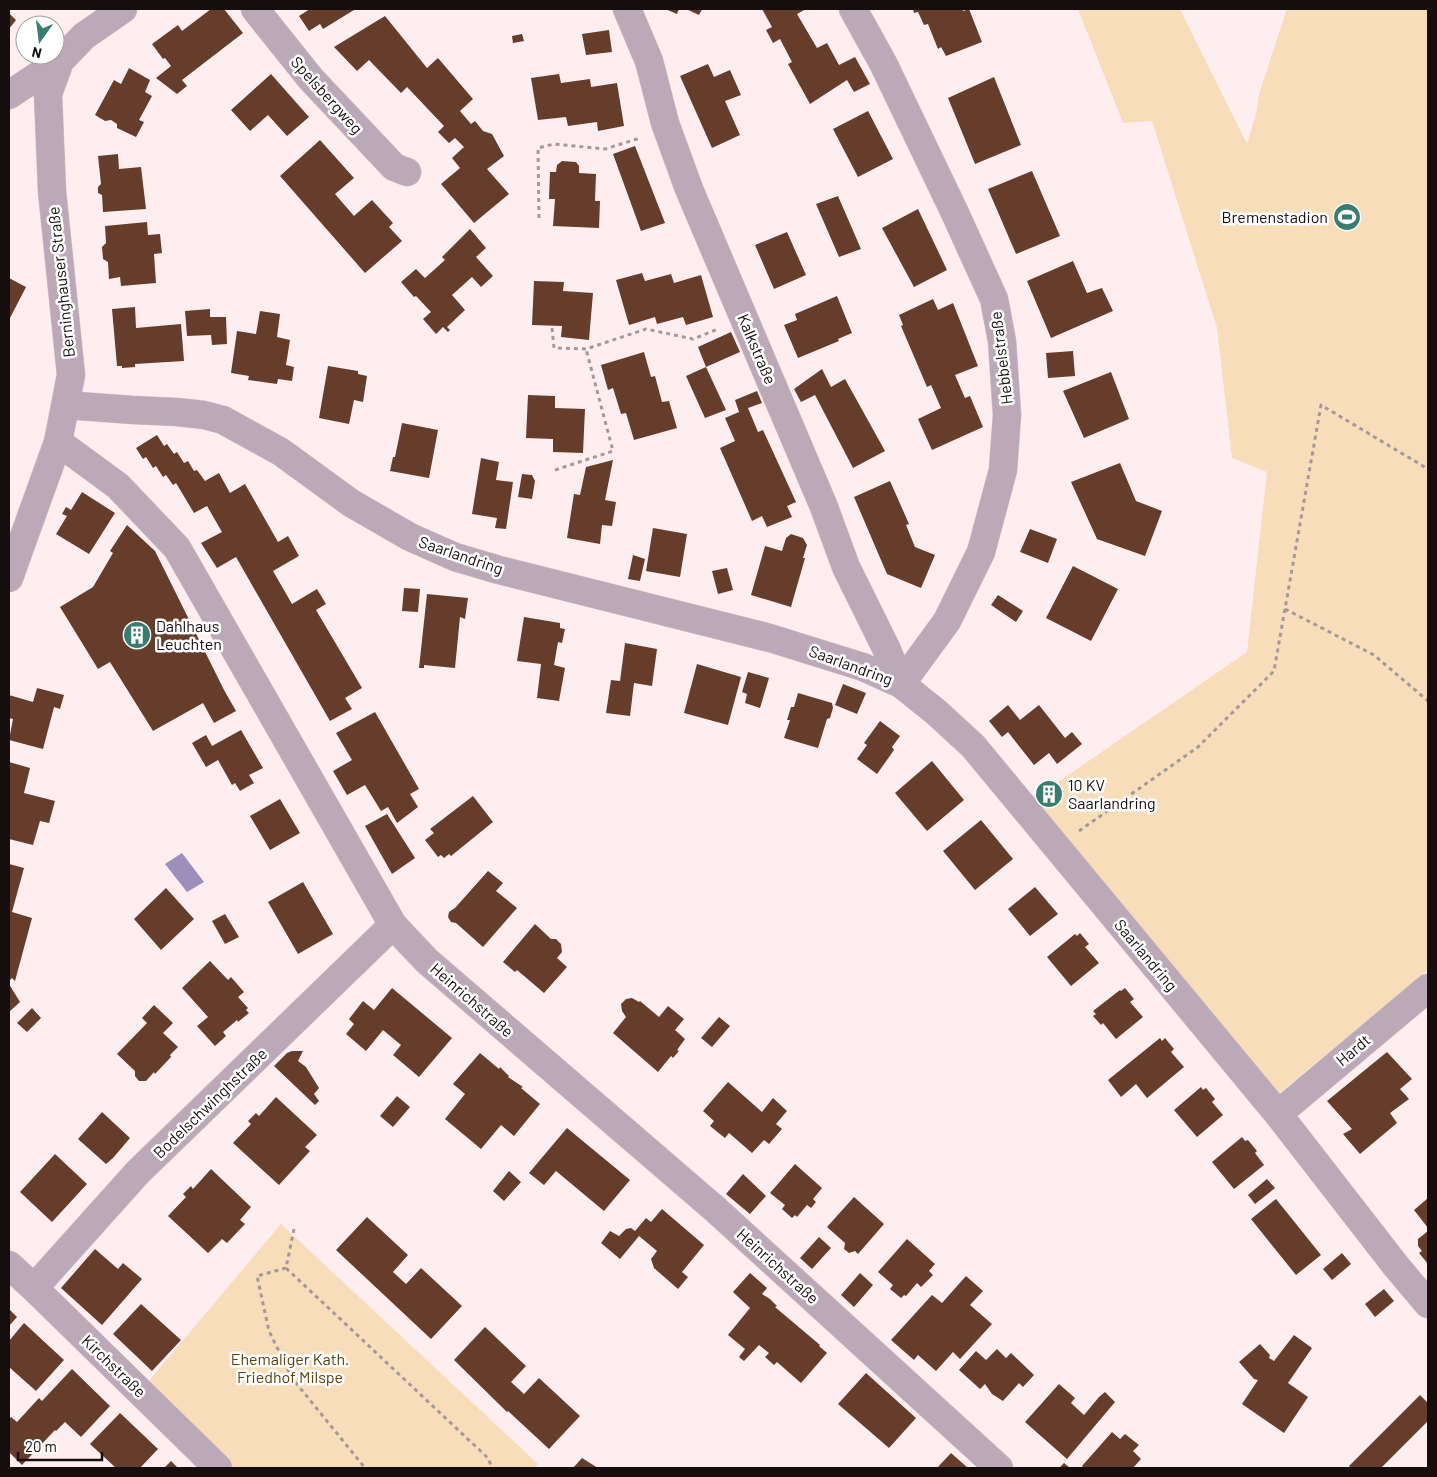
<svg xmlns="http://www.w3.org/2000/svg" width="1437" height="1477" font-family="Barlow,sans-serif">
<rect width="100%" height="100%" fill="#ffeef0"/>
<!-- green -->
<path fill="#f7ddb9" d="M1078 9H1180L1247 144 1257 110 1259 94 1287 9H1428V970L1278 1094 1029 802 1247 652 1267 472 1232 458 1217 328 1152 121 1123 123Z
M281 1224 538 1464 534 1468H225L142 1389Z"/>
<!-- water -->
<path fill="#9d8fbb" d="M182 853 204 882 187 892 165 864Z"/>
<!-- building -->
<path fill="#663c2b" d="M211 9H224L243 33 182 80 187 86 177 94 156 78 171 66 165 58 163 59 152 44 178 25 182 31Z
M310 9H353L354 10 323 29 320 24 309 31 299 16Z
M665 9H679L677 14Z
M686 9H702L699 15Z
M762 9H806L797 14 817 48 827 43 839 65 855 57 870 84 854 92 847 80 810 104 788 64 792 62 780 39 773 43 766 30 772 27Z
M913 9H963V11L969 9 982 42 946 56 941 47 938 49 928 24 924 25 918 12 914 13Z
M9 13 16 20 9 29Z
M385 16 427 68 438 58 473 99 460 111 471 124 475 121 483 131 492 134 504 156 487 169 509 194 474 223 441 184 460 168 452 158 464 147 455 138 449 143 438 132 444 126 407 87 401 93 369 60 357 71 334 47Z
M609 30 612 52 586 55 582 34Z
M522 34 524 41 513 43 512 36Z
M708 64 714 77 730 70 741 95 725 101 740 135 712 148 680 76Z
M129 68 150 80 145 92 152 96 139 120 144 122 136 137 117 128V124L111 120 105 121 95 115 114 80 121 84Z
M271 74 309 117 287 136 268 115 250 131 231 110Z
M559 74 561 83 590 79 591 87 617 83 624 126 598 131 597 122 568 126 566 117 538 120 531 78Z
M994 77 1021 145 975 164 948 98Z
M868 111 893 159 858 177 833 129Z
M320 140 354 178 335 194 354 216 372 200 393 223 389 227 402 241 365 273 280 176Z
M635 146 665 223 641 231 613 154Z
M118 154 119 169 141 167 146 209 103 212 102 195 98 193V187L101 184 98 156Z
M562 161 576 162 579 166V173L596 174 595 201H600L599 228 553 226 555 199H549L550 172H556L557 165Z
M1032 171 1060 236 1016 254 988 189Z
M838 196 861 249 839 257 816 204Z
M918 209 947 270 914 287 882 228Z
M147 222 148 235 160 234 162 253 154 254 156 283 121 286 120 277 109 279 108 262 103 259 102 247 106 243 105 226Z
M470 229 486 248 476 257 493 276 481 287 472 277 452 295 465 310 447 327 450 330 448 332 443 327 436 334 423 319 431 312 416 296 414 297 401 282 416 269 425 278 445 260 442 257Z
M787 232 806 275 774 289 755 245Z
M1073 261 1087 293 1102 288 1113 311 1051 338 1027 281Z
M642 273 645 281 671 274 674 283 701 275 713 317 686 325 683 317 657 324 655 317 629 325 616 280Z
M9 278 26 287 9 320Z
M534 281 564 282 563 291 593 293 589 340 561 337 562 326 532 325Z
M837 296 852 333 838 339 839 341 798 358 784 325 797 320 795 314Z
M933 299 938 310 953 303 978 366 955 375 965 398 970 396 983 427 932 450 918 419 941 408 931 385 927 387 901 326 903 325 899 315Z
M135 307 136 328 181 324 184 361 135 364V367L122 368V366H117L112 309Z
M210 309V317H226L227 344 212 345 211 335 187 336 185 311Z
M260 311 280 314 277 337 290 340 286 365 294 367 292 381 278 379 277 384 248 380 249 376 231 373 237 331 256 334Z
M731 332 740 352 706 367 726 410 705 418 686 376 706 367 698 347Z
M1073 351 1075 376 1048 378 1046 353Z
M644 352 651 377 655 376 662 402 669 401 677 428 634 440 626 413 621 414 613 388 608 390 601 365Z
M328 366 358 371V374L367 376 363 402 354 400 349 424 319 418Z
M822 369 831 387 845 379 885 451 853 468 815 395 801 402 794 389Z
M1111 372 1129 419 1084 438 1063 391Z
M757 391 762 403 748 408 758 432 763 430 796 502 787 506 792 517 767 527 762 516 752 521 720 448 735 441 725 418 739 412 735 400Z
M528 395 555 396V408L585 409 583 453 553 452V439L526 438Z
M402 423 438 430 429 478 390 471 393 457H395Z
M157 435 164 446 167 444 174 454 177 452 184 463 188 461 194 471 197 470 205 481 219 473 230 493 245 484 278 542 288 536 299 556 273 571 292 604 317 589 326 604 316 610 362 688 345 698 352 709 330 721 236 557 217 568 201 543 222 532 207 506 194 513 176 483 173 485 166 475 163 477 156 466 153 468 146 457 143 459 136 448Z
M481 458 499 462 496 480 513 482 506 529 495 528 497 518 472 514Z
M613 460 605 500 616 502 612 526 602 525 600 544 567 538 574 494 580 495 586 467Z
M1120 463 1136 501 1162 511 1145 556 1097 539 1071 482Z
M522 474 532 475 535 481 532 499 518 497Z
M890 481 909 524 906 525 915 547 935 555 921 588 887 574 854 497Z
M82 492 115 513 89 554 56 534 67 516 62 514 66 507 71 510Z
M127 525 155 551 224 690 236 711 214 723 203 703 153 731 110 662 98 669 60 607 93 587 113 553 110 551Z
M653 528 687 534 680 577 646 571Z
M1030 529 1057 539 1048 563 1020 552Z
M791 534 803 538 807 545 803 558H805L791 607 751 595 765 546 782 551 786 538Z
M633 555 645 559 640 581 628 579Z
M1073 566 1118 589 1091 641 1046 618Z
M727 568 733 590 718 594 712 571Z
M404 588 420 589 418 612 402 611Z
M427 594 468 598 465 619 460 617 455 668 424 665V668H419Z
M998 595 1023 611 1016 622 991 605Z
M524 617 560 623V628L565 629 562 643 558 642 554 665 565 668 559 701 537 698 541 664 517 661Z
M625 643 657 649 652 686 634 683 630 716 606 713 611 680 620 681Z
M697 664 741 677 728 725 684 713Z
M748 672 769 678 760 708 745 703 747 694 742 692Z
M843 684 866 693 857 714 835 705Z
M37 688 64 695 60 709 54 707 43 749 9 740 13 719 9 718V695L33 702Z
M798 693 832 703 833 708 830 718 827 719 818 748 784 738 790 720H787L791 707H794Z
M1008 705 1020 720 1039 705 1065 738 1072 732 1082 744 1057 764 1049 753 1034 765 1008 732 1002 737 989 721Z
M375 712 419 789 410 794 418 807 397 823 388 807 381 811 365 785 347 795 333 771 352 760 336 733Z
M880 721 900 736 892 747 894 750 877 774 857 759 867 745 864 743Z
M241 730 263 768 249 775 254 783 240 791 235 783 232 785 218 760 206 767 192 743 206 735 212 746Z
M932 761 964 800 927 831 895 793Z
M9 762 30 768 24 793 55 801 49 823 40 821 33 845 9 839Z
M1048 790 1054 797 1051 799 1045 792Z
M473 796 493 822 451 856 449 854 444 858 441 855 438 857 425 840 434 833 430 829Z
M280 799 300 833 270 850 250 816Z
M387 814 415 858 392 874 365 826Z
M981 820 1013 859 975 890 943 851Z
M9 864 24 868 12 912 32 918 15 981 12 978 9 981Z
M488 871 503 883 496 891 517 908 483 947 456 923 451 922 448 917 449 912 455 908Z
M303 882 333 934 298 954 268 902Z
M1035 887 1058 914 1030 936 1008 909Z
M166 888 194 919 161 950 134 919Z
M225 914 239 937 225 944 212 921Z
M535 924 551 939H556L561 944 562 952 557 958 567 967 544 993 517 970 515 972 503 962Z
M1080 933 1089 944 1085 947 1099 963 1071 986 1047 957 1075 934 1077 936Z
M210 961 228 980 231 977 244 992 238 997 248 1008 246 1010 249 1013 238 1022 237 1020 223 1032 226 1036 215 1046 197 1026 208 1017 182 988Z
M9 984 20 1002 9 1012Z
M392 988 452 1038 419 1077 393 1055 401 1045 383 1030 366 1051 346 1034 354 1024 349 1019 363 1001 374 1010Z
M1125 988 1134 999 1130 1002 1143 1017 1116 1039 1103 1023 1101 1025 1093 1016 1096 1014 1093 1011 1120 990 1121 991Z
M632 998 639 1002 640 1001 659 1017 668 1006 684 1019 675 1030 685 1039 677 1050 679 1051 673 1058 671 1056 658 1072 613 1033 626 1017 622 1011 621 1004 626 999Z
M154 1005 173 1023 163 1033 178 1047 170 1055 171 1057 155 1074 154 1072 146 1081H139L135 1076V1071L117 1054 147 1023 142 1018Z
M32 1008 41 1018 27 1032 17 1023Z
M719 1017 730 1026 712 1047 701 1038Z
M1160 1038 1162 1041 1165 1038 1174 1049 1171 1052 1184 1067 1147 1098 1136 1084 1121 1097 1108 1080Z
M292 1051H303L298 1061 306 1067 319 1088 314 1094 319 1101 315 1105 274 1066 287 1053Z
M1387 1052 1412 1079 1400 1089 1409 1099 1390 1113 1397 1123 1360 1154 1343 1134 1352 1129 1327 1101Z
M480 1053 499 1069 500 1067 509 1076 508 1077 523 1087 521 1088 540 1104 514 1136 501 1125 481 1149 445 1119 465 1094 453 1084Z
M728 1082 762 1112 773 1098 787 1111 776 1124 782 1129 769 1144 764 1140 752 1153 729 1133 725 1138 710 1126 714 1121 703 1111Z
M1201 1087 1203 1090 1206 1088 1215 1099 1212 1102 1223 1115 1197 1137 1174 1110Z
M397 1096 410 1107 393 1127 380 1116Z
M276 1097 317 1135 305 1147 310 1151 279 1185 233 1143 251 1124 248 1121 256 1113 259 1116Z
M102 1112 130 1138 113 1158 106 1164 78 1139Z
M567 1128 630 1180 604 1211 556 1171 544 1185 529 1173Z
M1242 1137 1245 1141 1248 1140 1257 1151 1255 1153 1264 1165 1234 1189 1212 1162Z
M55 1154 87 1184 52 1222 20 1192Z
M795 1164 822 1188 813 1199 816 1202 811 1208 807 1205 797 1217 795 1215 792 1218 782 1209 785 1205 770 1193Z
M211 1169 251 1207 240 1220 245 1224 227 1243 222 1239 208 1253 168 1216 186 1197 183 1194 191 1186 193 1189Z
M509 1171 521 1182 504 1201 493 1191Z
M743 1174 766 1196 750 1214 726 1194Z
M1267 1179 1275 1188 1255 1204 1248 1195Z
M854 1197 884 1224 858 1254 855 1251 849 1253 844 1249 845 1243 827 1227Z
M1428 1198V1228L1414 1210Z
M1276 1199 1321 1255 1296 1275 1251 1219Z
M662 1209 704 1245 682 1272 688 1277 678 1289 654 1268 651 1259 657 1251 639 1236 620 1259 601 1243 610 1231 619 1236 626 1229 631 1228 635 1231 646 1218 651 1222Z
M367 1217 408 1255 393 1272 406 1284 421 1268 462 1306 431 1339 336 1250Z
M1428 1231V1264L1419 1253 1422 1251 1418 1246V1239Z
M819 1237 831 1248 812 1269 800 1258Z
M907 1239 935 1264 929 1271 933 1275 921 1287 917 1283 906 1296 904 1295 901 1298 890 1289 893 1285 878 1272Z
M95 1249 118 1269 123 1263 142 1279 102 1325 61 1288Z
M1342 1253 1351 1264 1332 1280 1323 1269Z
M750 1273 767 1288 762 1294 770 1299 777 1306 775 1307 820 1345 819 1346 827 1353 801 1383 777 1362 774 1365 765 1357 769 1353 759 1345 744 1361 739 1357 745 1349 728 1335 750 1308 733 1292Z
M860 1273 873 1285 854 1307 841 1295Z
M966 1276 983 1291 970 1305 992 1324 960 1359 953 1352 936 1371 918 1355 914 1360 891 1340 932 1295 942 1303Z
M1384 1289 1394 1301 1375 1317 1365 1304Z
M141 1304 181 1340 152 1371 113 1334Z
M9 1309 17 1317 9 1326Z
M24 1323 64 1360 36 1391 9 1367V1341Z
M485 1327 526 1366 511 1382 524 1394 539 1378 580 1416 549 1449 508 1411 507 1412 454 1360Z
M1294 1335 1312 1348 1288 1383 1308 1397 1284 1433 1242 1404 1258 1380 1254 1379 1239 1362 1260 1344 1270 1355 1269 1358 1274 1361Z
M997 1349 1006 1358 1011 1353 1034 1375 1023 1387 1019 1383 1003 1401 992 1394 985 1384 980 1389 959 1370 976 1351 986 1360Z
M72 1369 110 1406 81 1437 65 1422 56 1431 55 1430 22 1465 9 1452V1419L11 1417 17 1422 39 1398 42 1401Z
M866 1373 916 1418 889 1448 838 1404Z
M1059 1384 1075 1398 1071 1403 1084 1415 1099 1397 1105 1392 1115 1402 1067 1459 1025 1422Z
M1420 1395 1428 1403V1421L1381 1468H1351L1349 1466Z
M120 1413 158 1449 140 1468H116L90 1444Z
M1112 1432 1120 1439 1125 1434 1139 1445 1133 1451 1141 1459 1133 1468H1084L1082 1466Z
M951 1453 968 1468H937Z
M582 1458 598 1468H573Z
M171 1461 178 1468H164Z
M1064 1463 1070 1468H1059Z"/>
<g fill="none" stroke-linecap="round" stroke-linejoin="round">
<!-- minor casing -->
<g stroke="#dacacc" stroke-width="29">
<path id="minor" d="M255 9 311 79 394 167 407 172
M627 9 649 61 665 123 689 189 824 507 846 567 887 650 901 684
M853 9 883 63 954 211 994 299 1002 341 1007 415 1003 470 981 552 947 621 901 684
M9 95 60 61
M65 405 133 410 177 412 204 415 223 420 281 452 351 503 410 537 455 557 499 570 770 638 863 667 901 684 936 712 973 746 1278 1114 1396 1266 1428 1304
M58 442 118 486 177 548 393 925 427 961 715 1209 999 1468
M9 578 58 442 71 375 52 191 48 94 60 61 84 36 123 9
M1278 1114 1428 988
M9 1265 34 1288 218 1468
M34 1288 138 1172 393 925"/>
</g>
<!-- path -->
<path stroke="#a6989a" stroke-width="3" stroke-dasharray="4 4" stroke-linecap="butt" d="M539 218 538 148 554 144 605 149 640 138
M552 328 554 348 586 349 646 329 693 339 718 329
M555 470 613 451 586 349
M1285 609 1374 655 1428 701
M1079 831 1198 747 1274 671 1321 405 1428 469
M294 1229 286 1268 488 1458 492 1468
M286 1268 257 1276 269 1331 292 1378 365 1468"/>
<!-- minor -->
<use href="#minor" stroke="#bca9b7" stroke-width="28"/>
</g>
<!-- icons -->
<defs>
<g id="stadium-disc" transform="scale(1.4375)"><circle r="9.5" fill="#397d70" stroke="#fff"/><path d="M0-5a6.5 5 0 1 0 0 10a6.5 5 0 1 0 0-10ZM-3.5-1.8h7v3.6h-7Z" fill="#fff"/></g>
<g id="building-disc" transform="scale(1.4375)"><circle r="9.5" fill="#397d70" stroke="#fff"/><path d="M-4-6H4V6H1V3H-1V6H-4ZM-2.5-4.3h1.7v1.8h-1.7ZM.8-4.3h1.7v1.8H.8ZM-2.5-1h1.7V.8h-1.7ZM.8-1h1.7V.8H.8Z" fill="#fff"/></g>
</defs>
<g fill-rule="evenodd">
<use href="#stadium-disc" x="1347" y="217"/>
<use href="#building-disc" x="137" y="635"/>
<use href="#building-disc" x="1049" y="794"/>
</g>
<g text-anchor="middle" stroke-width="5" stroke-linejoin="round" paint-order="stroke">
<!-- street labels -->
<g font-size="16" fill="#160d0f" stroke="#fff">
<text transform="translate(327 95) rotate(48)" y="6">Spelsbergweg</text>
<text transform="translate(61 282) rotate(-96)" y="6">Berninghauser Straße</text>
<text transform="translate(757 349) rotate(67)" y="6">Kalkstraße</text>
<text transform="translate(1001 358) rotate(-97)" y="6">Hebbelstraße</text>
<text transform="translate(461 555) rotate(19)" y="6">Saarlandring</text>
<text transform="translate(851 665) rotate(20)" y="6">Saarlandring</text>
<text transform="translate(1146 955) rotate(50)" y="6">Saarlandring</text>
<text transform="translate(472 1000) rotate(41)" y="6">Heinrichstraße</text>
<text transform="translate(1353 1050) rotate(-40)" y="6">Hardt</text>
<text transform="translate(210 1103) rotate(-44)" y="6">Bodelschwinghstraße</text>
<text transform="translate(778 1266) rotate(42)" y="6">Heinrichstraße</text>
<text transform="translate(114 1366) rotate(44)" y="6">Kirchstraße</text>
</g>
<!-- poi labels -->
<g font-size="16" fill="#160d0f" stroke="#fff" text-anchor="start">
<text x="1328" y="223" text-anchor="end">Bremenstadion</text>
<text x="156" y="632">Dahlhaus<tspan x="156" dy="18">Leuchten</tspan></text>
<text x="1068" y="791">10 KV<tspan x="1068" dy="18">Saarlandring</tspan></text>
</g>
<!-- park labels -->
<g font-size="16" fill="#5e400c" stroke="#fff">
<text x="290" y="1365">Ehemaliger Kath.<tspan x="290" dy="18">Friedhof Milspe</tspan></text>
</g>
</g>
<!-- border -->
<rect width="1437" height="1477" fill="none" stroke="#160d0f" stroke-width="20"/>
<!-- north arrow -->
<g transform="translate(40 40) rotate(194)"><circle r="24" fill="#ffffff" stroke="#a29e9f"/>
<path d="M0-4L9 19L0 12L-9 19Z" fill="#397d70"/>
<text y="-8" font-size="14" font-weight="bold" text-anchor="middle" fill="#160d0f">N</text>
</g>
<!-- scale -->
<path d="M18 1452v8h84v-8" fill="none" stroke="#160d0f" stroke-width="2.5"/>
<text x="25" y="1452" font-size="15" fill="#160d0f" stroke="#ffffff" stroke-width="4" paint-order="stroke">20 m</text>
</svg>
